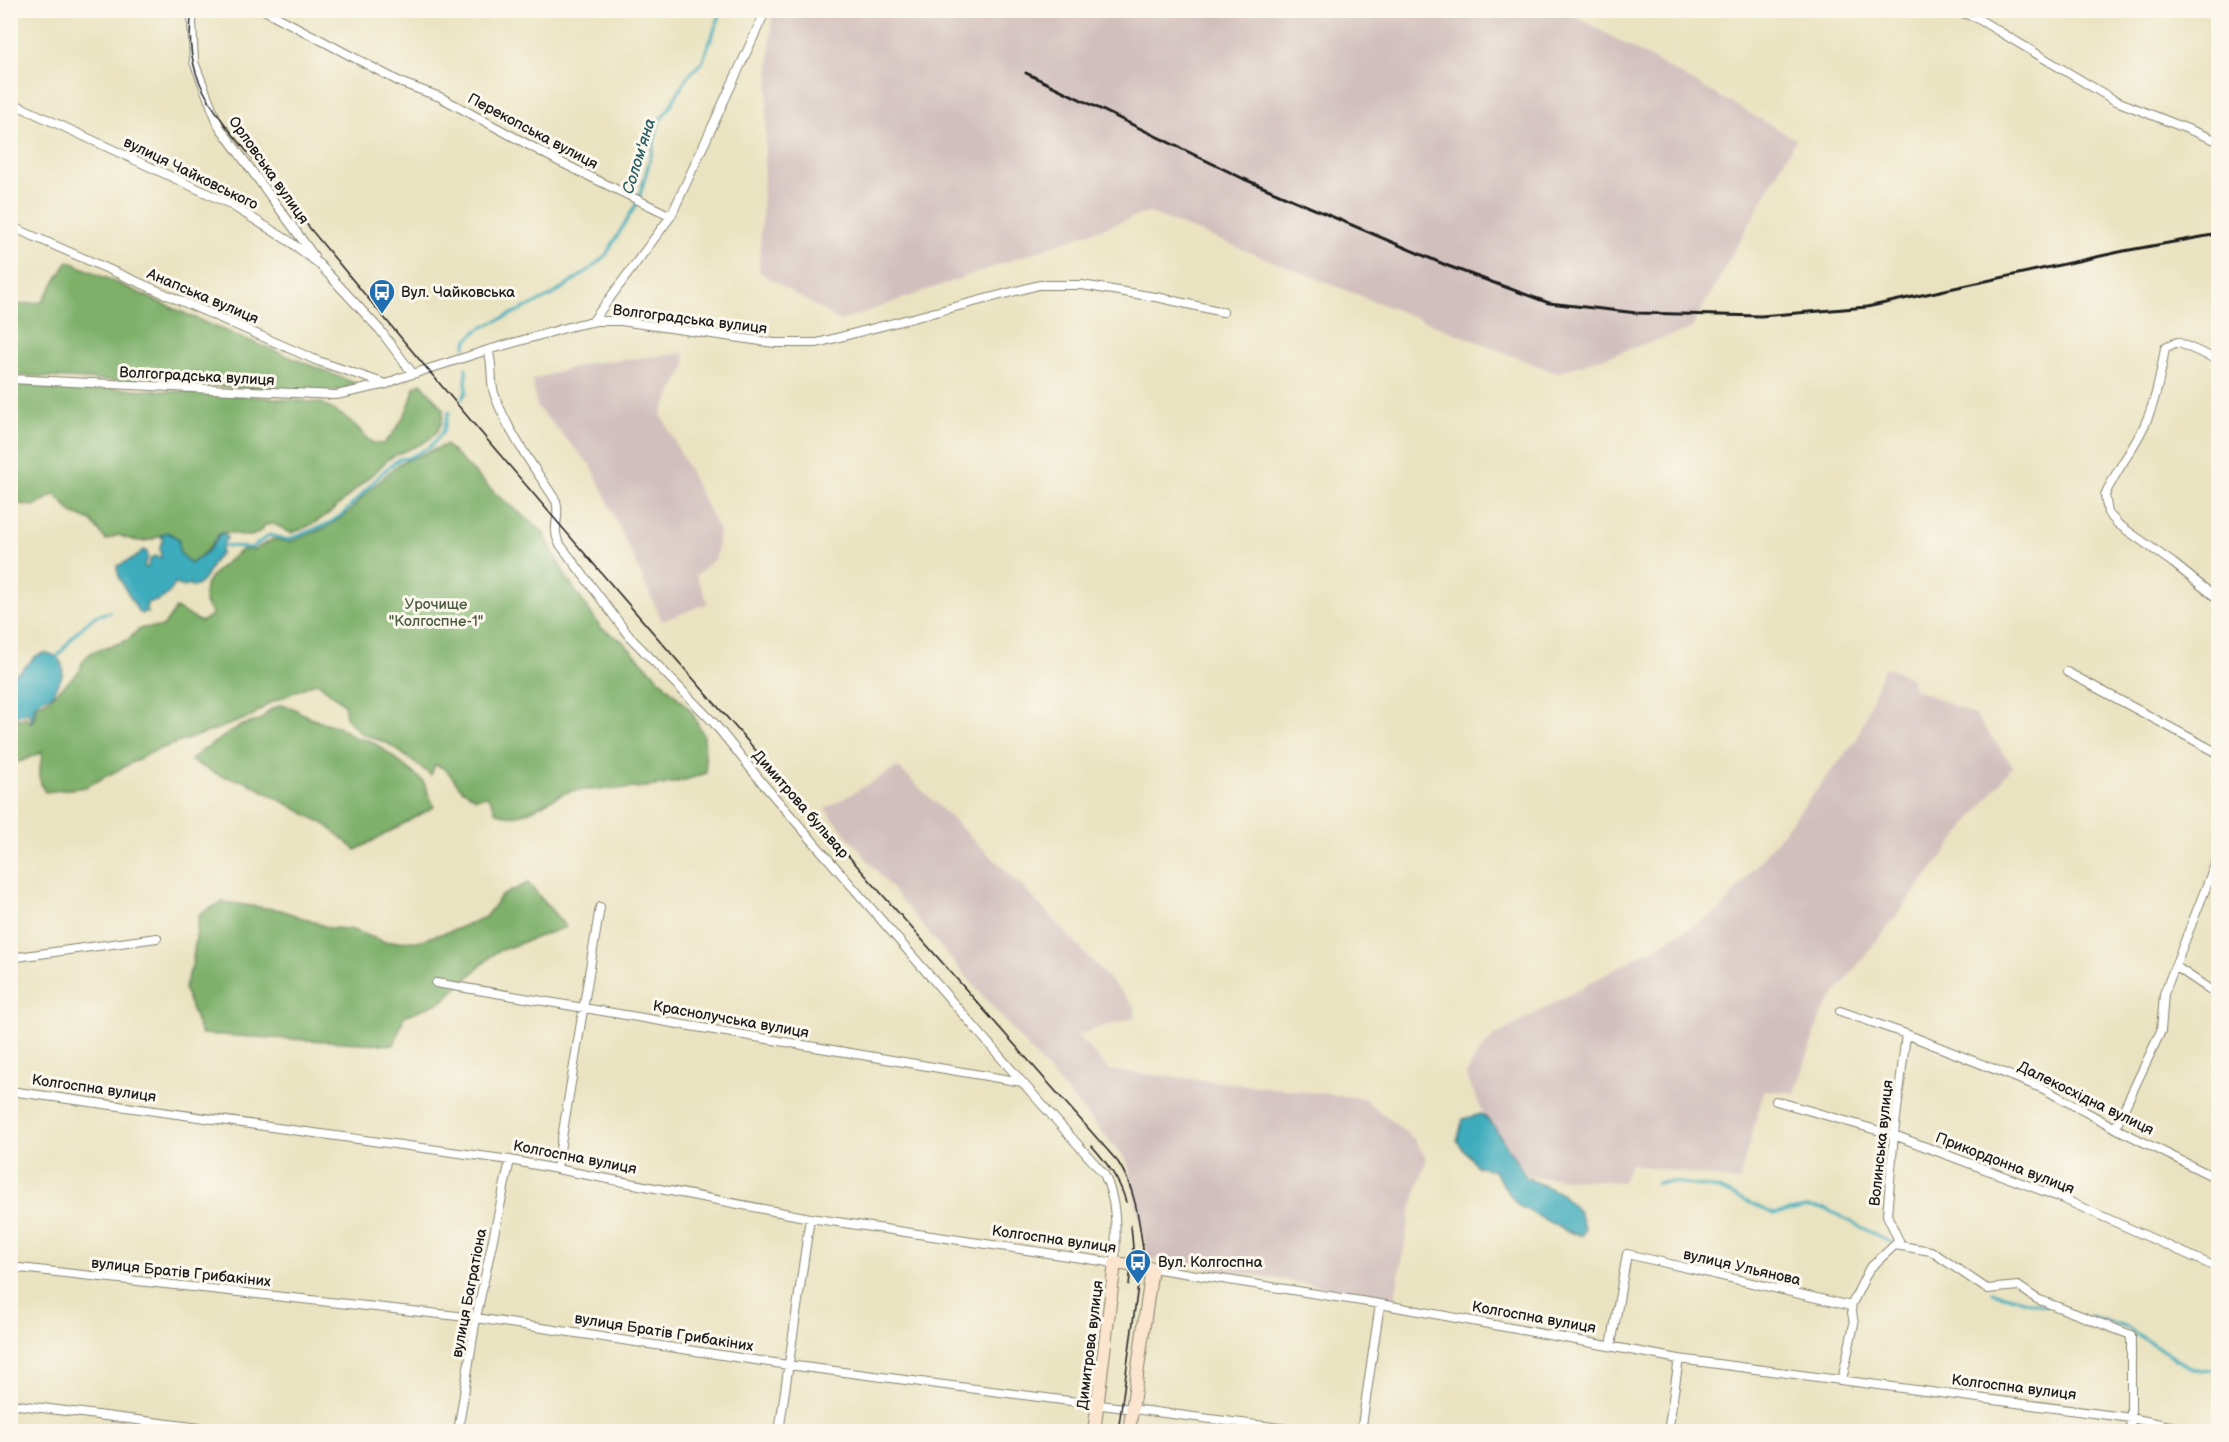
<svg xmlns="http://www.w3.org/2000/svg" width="2229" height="1442" font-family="'Balsamiq Sans',sans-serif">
<rect width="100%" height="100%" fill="#fbf7ec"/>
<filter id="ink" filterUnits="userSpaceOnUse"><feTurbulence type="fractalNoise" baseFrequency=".0167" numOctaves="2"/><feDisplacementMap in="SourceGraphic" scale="12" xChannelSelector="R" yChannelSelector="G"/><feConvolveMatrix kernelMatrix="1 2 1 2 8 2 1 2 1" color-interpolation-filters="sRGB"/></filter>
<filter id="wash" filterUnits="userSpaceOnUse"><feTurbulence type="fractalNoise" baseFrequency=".008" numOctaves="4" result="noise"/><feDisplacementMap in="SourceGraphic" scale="24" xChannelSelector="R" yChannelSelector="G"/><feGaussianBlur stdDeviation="1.35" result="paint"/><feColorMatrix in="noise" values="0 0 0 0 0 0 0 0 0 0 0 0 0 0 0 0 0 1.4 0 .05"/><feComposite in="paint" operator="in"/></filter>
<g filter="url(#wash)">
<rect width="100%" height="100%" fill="#eae3c1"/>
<!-- industrial -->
<path fill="#d1bfbd" d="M772 11H1566L1796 139 1691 329 1556 373 1148 212 840 321 759 272Z
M684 353 686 365 661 414 719 531 716 558 696 576 708 603 662 621 592 467 537 407 532 380 584 364Z
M1884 667 1911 677 1913 688 1975 715 2013 766 1835 994 1821 1015 1795 1093 1764 1090 1739 1181 1630 1164 1623 1182 1530 1177 1491 1130 1466 1075 1476 1056 1493 1037 1720 911 1857 739Z
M898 767 1023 887 1135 1007V1017L1076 1035 1109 1070 1363 1098 1414 1139 1427 1159 1410 1213 1395 1298 1148 1258 1127 1161 943 950 825 809Z"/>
<!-- forest -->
<path fill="#7eb06b" stroke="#4d6644" stroke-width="1.5" d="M68 261 206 323 357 384 342 390 319 392 11 375 10 306 42 302Z
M10 383 229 394 322 403C333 411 345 415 355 425 360 429 363 436 369 440 373 443 378 444 383 444 398 430 411 407 414 387L421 383 443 408C444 418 442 426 435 434 422 447 406 449 390 458 385 461 381 467 376 471 347 495 329 522 291 533L274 524 265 525C250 547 239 529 220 533L207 550 191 564 179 552V539L167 532C148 543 139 544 118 535L106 540 91 521 72 513 55 494 34 506 11 503Z
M446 445 495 493 542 531 566 577 601 628 621 640 691 711 704 736 706 773C677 785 645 788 614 789 600 790 582 788 568 792 543 800 521 826 495 811L493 804 487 796 476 798C471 795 466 792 462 789 452 780 450 768 435 765L431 775 389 744 361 733 346 718 344 704 317 682 268 704 251 717 154 751 86 787 45 792C36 780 41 765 42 752L22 761 11 763V718L20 719 26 717 30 723C38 719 34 712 36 706L48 700 80 671C83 647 108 649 125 641 131 639 134 632 140 629 145 626 156 628 163 627L176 608 201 622 213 614C210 610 206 606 205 602 198 579 227 563 241 550H254L273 539 290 542 325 528 349 512 365 494 400 463Z
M281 705 293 708 312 719 339 727 357 739 369 740 382 748 423 781 434 807 356 850 326 825 247 782 219 775 191 761 201 751 240 726 260 720 270 710Z
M528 883 566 927 496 952 441 1002 404 1016 394 1045 201 1034 184 988 192 966 199 914 223 902 281 910 330 928 350 929 385 942 417 941 454 930 485 917 501 896Z"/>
<!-- water -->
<path fill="#3eacbc" stroke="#2d646c" stroke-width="1.5" d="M167 532 179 539V552L191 564 208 551 221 533 225 534 227 538 222 545 221 554C208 563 209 584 192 587L190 584 185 587 175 584C170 594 160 603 148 602L146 608 149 614 145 611 142 614 139 613C133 601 116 578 117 566L136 557 143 550 147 552 148 557 144 566 147 568 151 558 155 556 161 558 160 546 163 540 161 536Z
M44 653C56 653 66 663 62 676 60 683 54 687 53 694 48 698 37 700 35 706 32 712 36 715 31 721L28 711 23 714 11 717V677L23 669 36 656Z
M1481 1114 1491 1122 1527 1178 1560 1193 1579 1212 1585 1230 1581 1236 1564 1230 1517 1205 1493 1170 1477 1166 1457 1141 1463 1119Z"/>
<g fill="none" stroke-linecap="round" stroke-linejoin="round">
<!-- stream -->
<path stroke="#3eacbc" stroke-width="3" d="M465 347 467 340 479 329 551 296 589 270 606 255 638 201 651 156 659 121 668 110 687 77 702 62 722 10
M462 399 466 392V368
M221 545 251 548 270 535 287 540 328 524 343 514 382 473 399 459 408 458 430 447 443 432 449 412
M55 660 75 634 95 616 110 612
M1657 1183 1676 1182 1719 1189 1774 1214 1809 1207 1826 1209 1894 1244
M1992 1292 2046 1306
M2091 1316 2128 1328 2190 1368 2202 1371 2218 1369"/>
</g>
</g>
<g filter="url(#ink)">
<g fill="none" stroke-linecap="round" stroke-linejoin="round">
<!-- street casing -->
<g stroke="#83806e" stroke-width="10">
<path id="street" d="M194 10 192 21 194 62 219 126 314 256
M264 10 402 83 440 97 560 162 671 216 592 322
M1926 10 1962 13 1975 17 2114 100 2218 141
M10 102 228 203 289 241 319 264 380 330 413 374
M671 216 766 10
M10 226 318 361 386 384
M2218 360 2177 342 2165 348C2160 378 2155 407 2140 434 2129 455 2114 474 2105 495L2108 513 2118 524 2173 563 2218 599
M10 379 336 395 387 384 397 379 488 350 576 325 596 321H621L774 343H817L1039 285H1082L1161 298 1223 312
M2067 672 2218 753
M10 958 157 938
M2175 966 2218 995
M436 983 1022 1082
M1840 1011 1906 1034 2044 1089 2115 1128 2218 1179
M10 1091 510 1160 810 1218 1115 1263C1116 1232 1118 1203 1104 1174L1022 1082 764 785 714 723 629 636 559 543C551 527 561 518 556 501 534 467 509 434 495 396 489 381 494 366 488 350
M1776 1101 1894 1135 2059 1197 2218 1268
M2115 1128 2161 1031 2164 994 2218 857
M557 1168 600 907
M1895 1245 1931 1251 1987 1289 2018 1286 2037 1299 2131 1335V1418L2130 1432
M10 1267 476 1318 788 1365 1312 1432
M1152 1268 1380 1304 1679 1359 2131 1418 2199 1432
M1851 1306 1869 1269 1899 1241 1887 1215 1894 1135 1906 1034
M1611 1346 1627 1254 1851 1306
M1842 1380 1854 1324 1851 1306
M10 1404 232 1432
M458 1432 476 1318 510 1160
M779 1432 810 1218
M1361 1432 1380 1304
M1668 1432 1679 1359"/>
</g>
<!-- secondary casing -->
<g stroke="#83806e" stroke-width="14">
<path id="secondary" d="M1094 1432 1115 1263 1152 1268 1129 1432"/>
</g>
<!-- street -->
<use href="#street" stroke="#fff" stroke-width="8"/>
<!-- secondary -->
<use href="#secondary" stroke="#fce5cf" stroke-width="12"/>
<!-- tram -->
<path stroke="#1c1c1c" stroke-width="1.5" d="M192 10C185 59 198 89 227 127 514 481 817 820 1118 1162 1135 1188 1139 1219 1143 1249L1118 1432
M1092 1146C1107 1163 1120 1180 1126 1202
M1129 1285 1133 1248 1131 1225"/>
<!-- rail -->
<path stroke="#1c1c1c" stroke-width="3" d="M1026 73 1244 179 1448 266 1549 303 1637 313 1761 316 1867 307 2124 251 2218 234"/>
</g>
</g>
<!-- icons -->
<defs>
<g id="bus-pin" transform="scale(1.35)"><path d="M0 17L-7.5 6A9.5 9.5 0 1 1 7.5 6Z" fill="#1f6fb2" stroke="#fbf7ec"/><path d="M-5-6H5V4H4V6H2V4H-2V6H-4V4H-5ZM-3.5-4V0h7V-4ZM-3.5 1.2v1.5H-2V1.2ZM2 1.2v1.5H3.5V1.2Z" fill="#fff"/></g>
</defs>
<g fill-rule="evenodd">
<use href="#bus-pin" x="382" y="292"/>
<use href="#bus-pin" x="1138" y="1262"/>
</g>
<g text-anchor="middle" stroke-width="6" stroke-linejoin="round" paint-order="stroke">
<!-- street labels -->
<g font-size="15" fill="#1c1c1c" stroke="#fbf7ec">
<text transform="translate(533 131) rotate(28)" y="5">Перекопська вулиця</text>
<text transform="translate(269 170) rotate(55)" y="5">Орловська вулиця</text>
<text transform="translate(191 173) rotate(26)" y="5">вулиця Чайковського</text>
<text transform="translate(203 296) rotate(23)" y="5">Анапська вулиця</text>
<text transform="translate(690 319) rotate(7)" y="5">Волгоградська вулиця</text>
<text transform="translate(197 376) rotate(3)" y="5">Волгоградська вулиця</text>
<text transform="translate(801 804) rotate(49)" y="5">Димитрова бульвар</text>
<text transform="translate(731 1019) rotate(10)" y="5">Краснолучська вулиця</text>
<text transform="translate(94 1088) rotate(8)" y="5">Колгоспна вулиця</text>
<text transform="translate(2086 1098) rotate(26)" y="5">Далекосхідна вулиця</text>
<text transform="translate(1881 1143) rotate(-84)" y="5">Волинська вулиця</text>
<text transform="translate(575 1157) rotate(11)" y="5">Колгоспна вулиця</text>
<text transform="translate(2005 1163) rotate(21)" y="5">Прикордонна вулиця</text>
<text transform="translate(1054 1239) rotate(8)" y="5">Колгоспна вулиця</text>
<text transform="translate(1742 1267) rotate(13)" y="5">вулиця Ульянова</text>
<text transform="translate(181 1272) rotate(6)" y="5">вулиця Братів Грибакіних</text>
<text transform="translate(469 1293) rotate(-79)" y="5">вулиця Багратіона</text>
<text transform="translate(1534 1317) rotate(10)" y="5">Колгоспна вулиця</text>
<text transform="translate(664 1332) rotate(9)" y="5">вулиця Братів Грибакіних</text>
<text transform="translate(1090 1345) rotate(-83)" y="5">Димитрова вулиця</text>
<text transform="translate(2014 1387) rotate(7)" y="5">Колгоспна вулиця</text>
</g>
<!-- poi labels -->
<g font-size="15" fill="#1c1c1c" stroke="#fbf7ec" text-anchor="start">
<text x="401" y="297">Вул. Чайковська</text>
<text x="1158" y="1267">Вул. Колгоспна</text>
</g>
<!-- park labels -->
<g font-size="15" fill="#4a5a3d" stroke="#fbf7ec">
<text x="436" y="609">Урочище<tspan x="436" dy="17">"Колгоспне-1"</tspan></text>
</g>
<!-- water labels -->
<g font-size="16" font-style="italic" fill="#2b5d64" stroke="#fbf7ec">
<text transform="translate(638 156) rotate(-73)" y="6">Солом'яна</text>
</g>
</g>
<!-- margin -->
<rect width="2229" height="1442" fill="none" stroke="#fbf7ec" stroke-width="36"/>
</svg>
